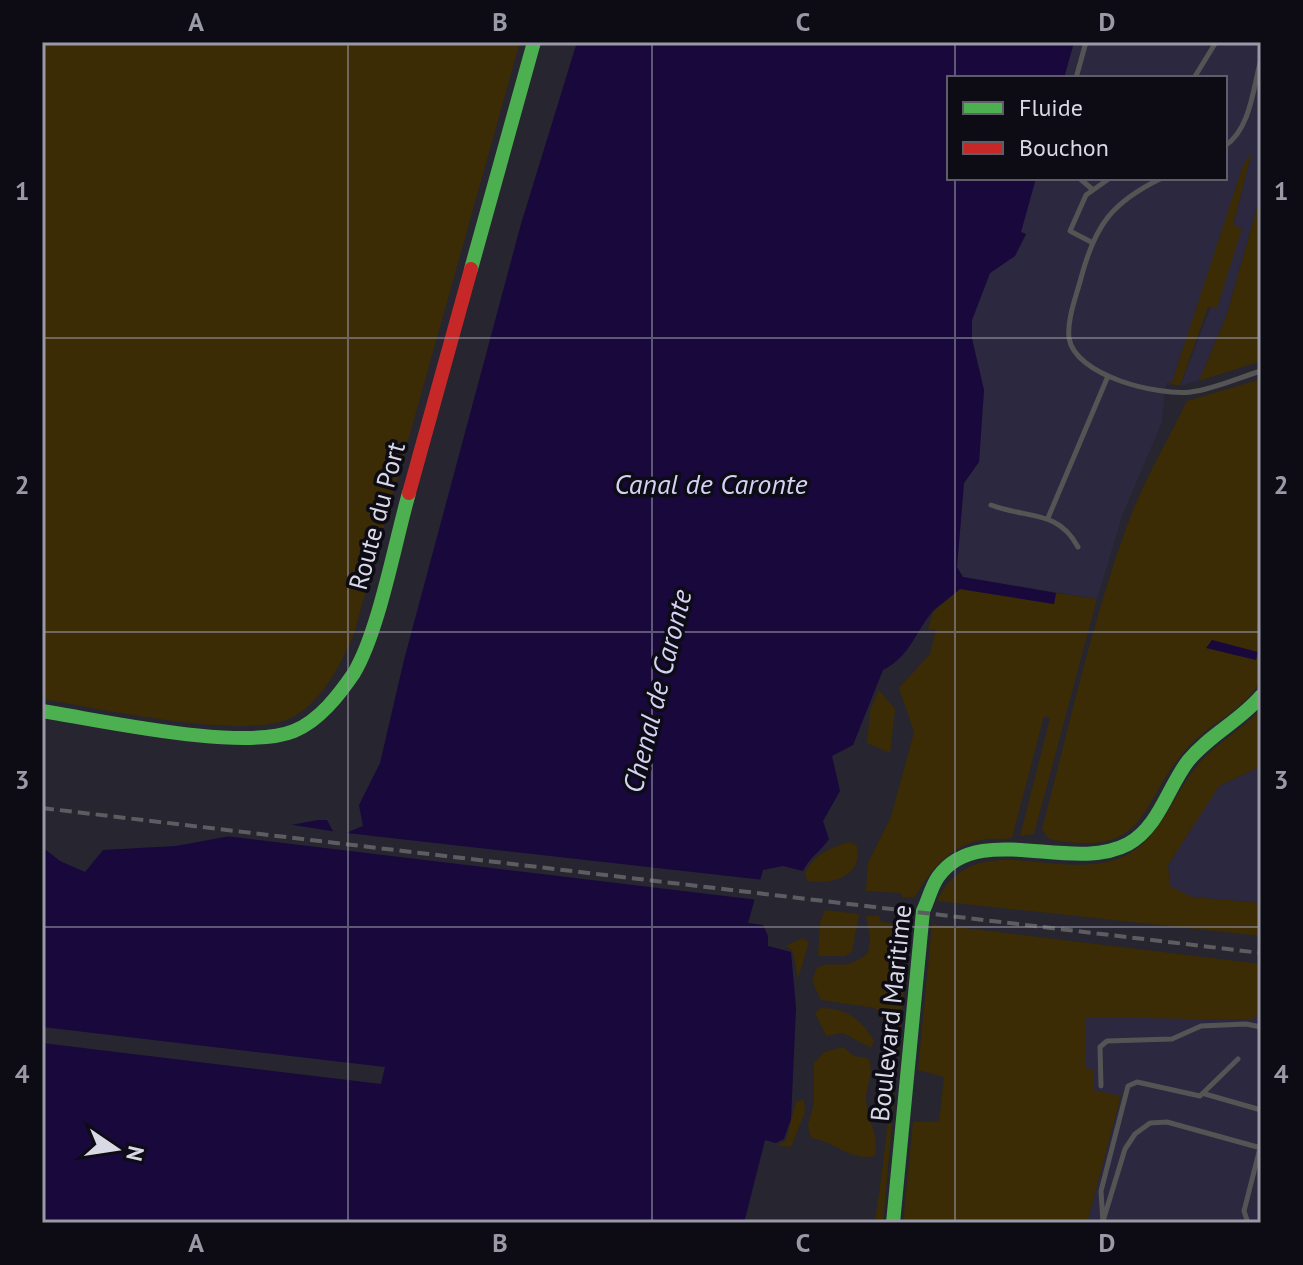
<svg xmlns="http://www.w3.org/2000/svg" width="1303" height="1265" font-family="'PT Sans',sans-serif">
<rect width="100%" height="100%" fill="#262530"/>
<!-- built -->
<path fill="#2b283f" d="M1074 42H1261V193L1227 314 1199 381 1180 386 1242 228 1233 226 1251 155 1172 382 1167 383 1165 390 1162 422 1122 516 1097 599 963 577 957 567 964 483 979 461 984 390 972 339V320L990 273 1015 256 1026 235 1021 232 1036 178H1225V78H1064Z
M1261 766V903L1192 897 1170 886 1168 865 1219 786Z
M1254 1015H1261V1223H1087L1121 1097 1093 1090 1085 1069 1084 1016 1252 1020Z"/>
<!-- green -->
<path fill="#3b2c06" d="M42 42H520L353 637C339 667 322 702 291 718 243 741 99 708 42 699Z
M1252 152 1233 225 1242 228 1217 308 1208 307 1180 386 1167 383 1172 382 1243 165Z
M1261 193V361L1199 381 1227 314Z
M1261 379V675L1256 688C1239 711 1211 724 1191 744 1137 800 1153 860 1049 839L1042 829C1069 727 1092 621 1128 523 1144 481 1167 441 1187 401Z
M960 589 1054 604 1056 593 1097 599 1034 834 1020 836 1050 718 1044 716 1012 838C1003 840 996 838 987 839 953 843 930 869 915 897H902L901 893 866 891 868 863 891 817 914 732 899 688 930 654 936 630 928 629 933 612Z
M879 690 895 709 890 753 867 743 870 711Z
M1261 709V766L1219 786 1168 865 1170 886 1192 897 1261 903V936L937 901C973 827 1052 880 1114 860 1161 846 1171 794 1201 761 1219 742 1243 728 1261 709Z
M849 842 857 846C863 877 831 885 807 881L805 873C815 854 829 848 849 842Z
M825 910 859 914 852 952 845 956H818L820 922Z
M866 916H879L881 922 897 924 899 920 910 921 883 1223H875C880 1182 906 1035 875 1008L821 1000 812 981 817 968C837 958 843 974 868 953L870 938Z
M932 924 1261 964V1015H1255L1253 1020 1085 1017V1068L1093 1069V1090L1121 1096 1087 1223H903L913 1122H939L944 1077 918 1070Z
M802 938 809 942 798 979 793 951 786 946Z
M821 1008C847 1008 860 1019 874 1040L871 1048 843 1033 826 1036 815 1013Z
M843 1047 854 1056 868 1058C875 1070 867 1084 866 1097 866 1119 880 1134 875 1156 852 1162 834 1141 811 1138L808 1125 814 1103V1063L824 1052Z
M804 1100 805 1112 791 1147 777 1145 786 1141 796 1101Z"/>
<!-- water -->
<path fill="#18083c" d="M577 42H1074L1064 78H949V178H1036L1021 232 1026 234 1015 256 990 273 972 320V339L984 390 979 462 964 483 957 567 963 577 1056 593 1054 604 960 589C952 596 942 603 934 610 915 631 911 656 883 670L853 745 832 756 840 791 823 821 829 839C820 852 809 858 803 871L783 866 763 870 748 923 763 925 768 936V946L791 952 796 1008 791 1119 784 1139 776 1143 765 1140 744 1223H42V1043L381 1084 385 1067 42 1027V847L60 861 85 872 103 850 176 846 318 820H327L336 837 363 826 359 805 380 763 404 660 521 224Z
M1212 640 1258 652 1256 660 1206 648Z"/>
<!-- pier -->
<path fill="#262530" d="M280 823 338 832 764 880 758 900 217 835Z"/>
<g fill="none" stroke-linecap="round" stroke-linejoin="round">
<!-- lane -->
<path stroke="#555454" stroke-width="5" d="M1076 78 1086 42
M1194 78 1216 42
M1225 146C1251 128 1253 88 1261 59
M1079 178 1092 189
M1162 178C1112 202 1095 225 1081 278 1076 297 1067 319 1069 338 1075 376 1158 396 1191 392 1214 389 1238 378 1261 371
M1093 243 1070 231 1086 195 1110 178
M991 505C1027 519 1058 509 1078 547
M1048 518 1108 376
M1101 1086 1100 1047 1107 1041 1172 1039 1201 1026 1246 1024 1261 1027
M1205 1094 1261 1110
M1103 1221 1125 1149 1135 1134 1150 1123 1167 1122 1261 1148
M1103 1223 1101 1191 1128 1086 1137 1082 1200 1096 1238 1059
M1248 1223 1244 1211 1260 1148"/>
<!-- fast -->
<path stroke="#4caf50" stroke-width="14" d="M471 269 534 42
M42 711C101 720 243 752 294 731 319 721 339 695 354 673 379 631 395 542 409 493
M893 1223 923 911C928 901 931 887 938 877 978 820 1072 874 1128 844 1159 827 1168 787 1188 761 1209 735 1240 721 1261 696"/>
<!-- jam -->
<path stroke="#c62828" stroke-width="14" d="M409 493 471 269"/>
<!-- rail -->
<path stroke="#5d5c60" stroke-width="4" stroke-dasharray="12 6" stroke-linecap="butt" d="M42 808 1261 953"/>
</g>
<!-- grid -->
<path fill="none" stroke="#9a99a6" stroke-width="2" stroke-opacity="0.55" d="M348 42V1223M652 42V1223M955 42V78M955 178V1223M42 338H1261M42 632H1261M42 927H1261"/>
<g text-anchor="middle" stroke-width="7" stroke-linejoin="round" paint-order="stroke">
<!-- street labels -->
<g font-size="26" fill="#d9d8e5" stroke="#0d0c14">
<text transform="translate(377 516) rotate(-75)" y="9">Route du Port</text>
<text transform="translate(891 1013) rotate(-84)" y="9">Boulevard Maritime</text>
</g>
<!-- water labels -->
<g font-size="28" font-style="italic" fill="#d4d1f6" stroke="#0d0c14">
<text x="711" y="494">Canal de Caronte</text>
<text transform="translate(657 691) rotate(-76)" y="10">Chenal de Caronte</text>
</g>
</g>
<!-- border -->
<rect width="1303" height="1265" fill="none" stroke="#0d0c14" stroke-width="88"/>
<!-- legend -->
<rect x="947" y="76" width="280" height="104" fill="#0d0c14" stroke="#5f5e68" stroke-width="2"/>
<rect x="963" y="102" width="40" height="12" fill="#4caf50" stroke="#5f5e68" stroke-width="2"/>
<text x="1019" y="116" font-size="24" fill="#d9d8e5">Fluide</text>
<rect x="963" y="142" width="40" height="12" fill="#c62828" stroke="#5f5e68" stroke-width="2"/>
<text x="1019" y="156" font-size="24" fill="#d9d8e5">Bouchon</text>
<!-- north arrow -->
<g transform="translate(116 1149) rotate(103)" stroke="#0d0c14" stroke-width="6" paint-order="stroke">
<path d="M0-6L14 30L0 20L-14 30Z" fill="#d9d8e5"/>
<text y="-12" font-size="22" font-weight="bold" text-anchor="middle" fill="#d9d8e5">N</text>
</g>
<rect x="44" y="44" width="1215" height="1177" fill="none" stroke="#9a99a6" stroke-width="3"/>
<g font-size="26" text-anchor="middle" font-weight="bold" fill="#9a99a6">
<text x="196" y="31">A</text>
<text x="500" y="31">B</text>
<text x="803" y="31">C</text>
<text x="1107" y="31">D</text>
<text x="22" y="200">1</text>
<text x="1281" y="200">1</text>
<text x="22" y="494">2</text>
<text x="1281" y="494">2</text>
<text x="22" y="789">3</text>
<text x="1281" y="789">3</text>
<text x="22" y="1083">4</text>
<text x="1281" y="1083">4</text>
<text x="196" y="1252">A</text>
<text x="500" y="1252">B</text>
<text x="803" y="1252">C</text>
<text x="1107" y="1252">D</text>
</g>
</svg>
